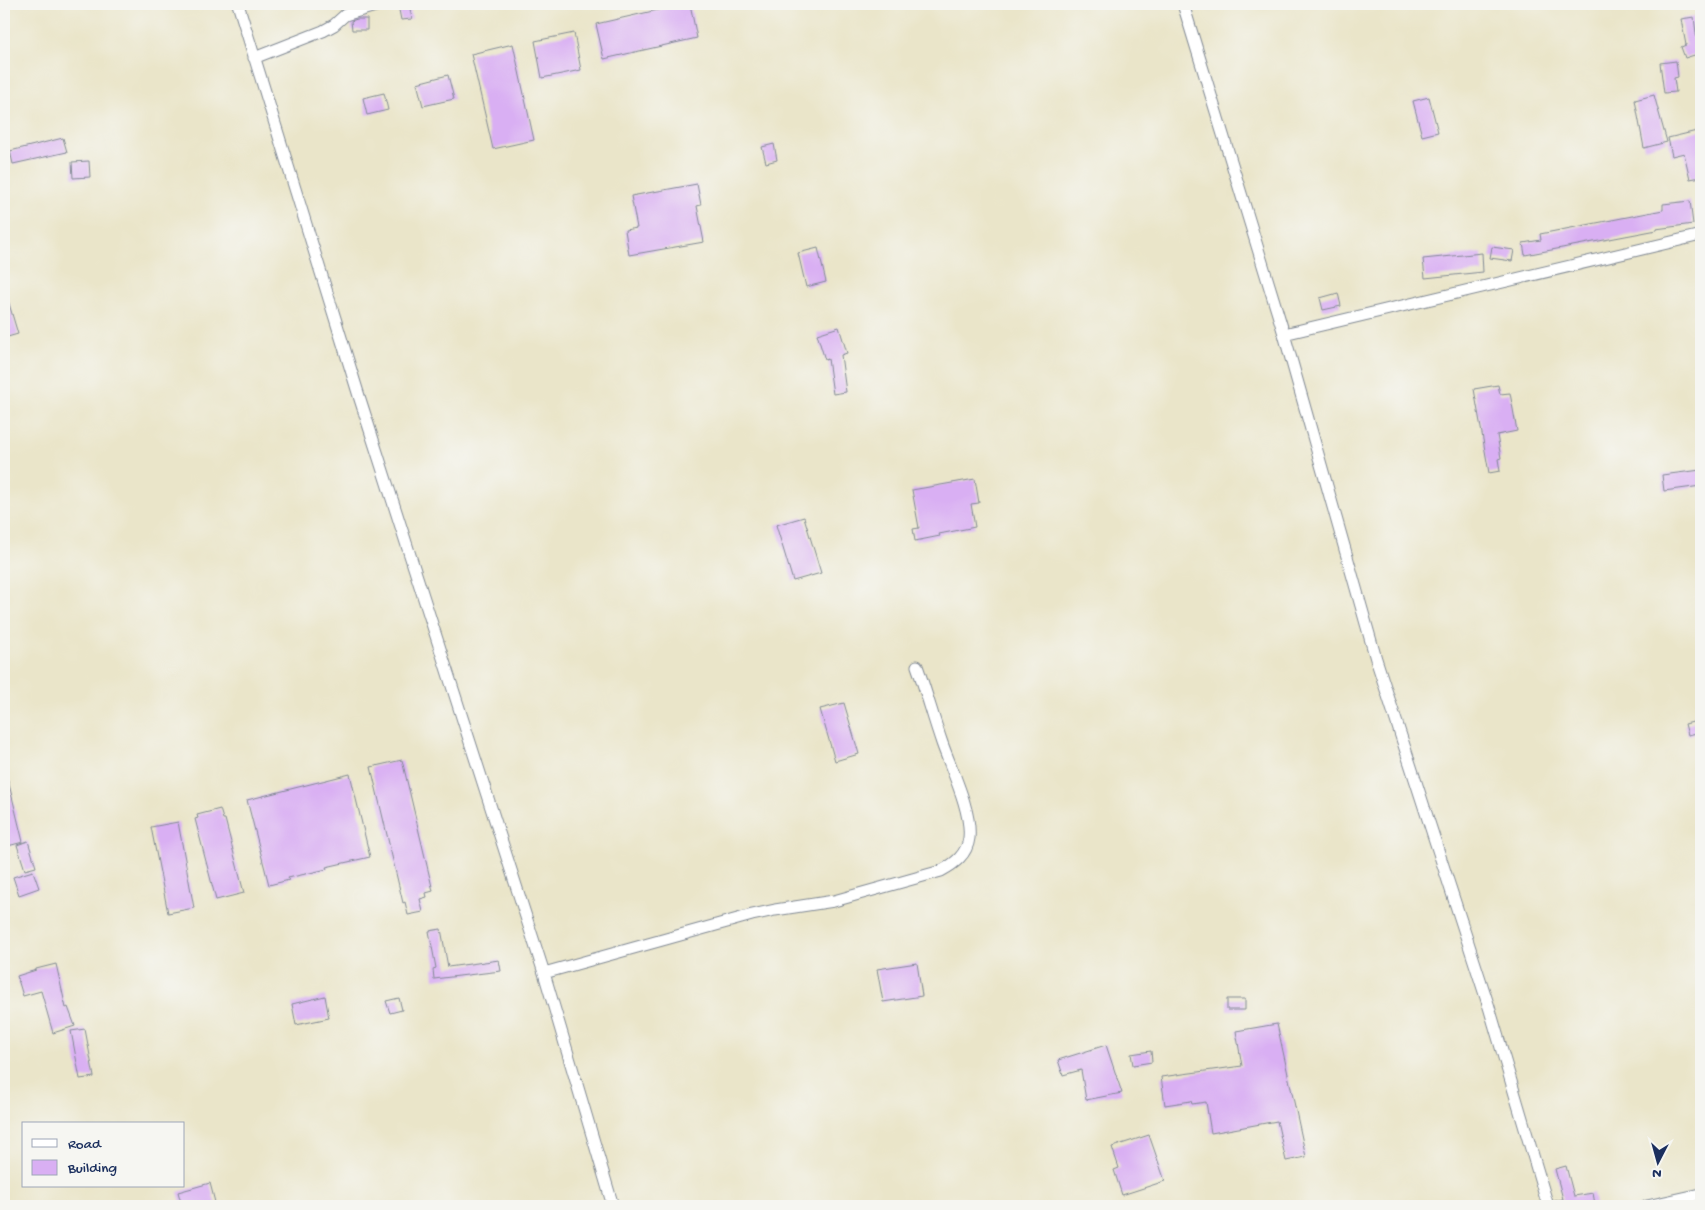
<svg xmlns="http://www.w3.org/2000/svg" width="1705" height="1210" font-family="'Gochi Hand',sans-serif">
<rect width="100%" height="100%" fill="#f6f6f2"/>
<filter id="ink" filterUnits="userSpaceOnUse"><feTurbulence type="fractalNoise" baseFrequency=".02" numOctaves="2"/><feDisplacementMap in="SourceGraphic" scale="10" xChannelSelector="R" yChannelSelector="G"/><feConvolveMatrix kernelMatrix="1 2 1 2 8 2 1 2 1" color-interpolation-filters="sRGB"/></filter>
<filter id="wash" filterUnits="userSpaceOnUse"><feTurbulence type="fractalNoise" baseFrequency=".0096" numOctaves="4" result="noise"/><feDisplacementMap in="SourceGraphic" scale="20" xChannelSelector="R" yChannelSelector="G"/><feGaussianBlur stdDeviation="1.12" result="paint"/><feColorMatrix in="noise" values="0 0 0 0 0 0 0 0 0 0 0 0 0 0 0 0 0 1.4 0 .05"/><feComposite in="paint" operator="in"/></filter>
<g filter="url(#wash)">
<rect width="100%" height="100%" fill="#eae5c9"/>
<g id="blocks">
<!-- building -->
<path fill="#d9aff3" d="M409 4 412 19 401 20 398 5Z
M684 4H690L697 38 604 59 596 24Z
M1694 17 1697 41 1701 40V53L1685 58 1681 47 1686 45 1681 19Z
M357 19H367V30H352L351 21Z
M574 33 581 70 542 78 535 41Z
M513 44 534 140 493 149 471 54Z
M1676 61 1678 77 1674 78 1676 92 1664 93 1660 63Z
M448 75 454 99 423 106 417 83Z
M384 93 388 110 367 115 363 98Z
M1654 95 1667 142 1644 148 1635 100Z
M1429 97 1438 132 1422 136 1413 101Z
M1701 130V177L1690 179 1684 153 1672 156 1668 138Z
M63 138 67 152 13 164 10 151Z
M774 144 777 160 766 163 762 147Z
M89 161 90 177 73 178 72 162Z
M697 184 701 205 697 206 704 242 629 255 625 230 637 228 631 196Z
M1690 201 1693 224 1656 229 1657 230 1525 255 1523 243 1541 240 1540 234 1663 210V204Z
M1492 247 1514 250 1512 261 1490 258Z
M818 248 826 282 806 287 798 253Z
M1482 253 1483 272 1425 278 1423 259Z
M1338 293 1341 306 1323 310 1320 298Z
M4 297H7L18 334 4 338Z
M839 327 847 353 841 355 846 392 833 394 828 359 825 360 817 334Z
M1498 385 1500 394 1510 393 1517 431 1497 435 1501 458 1498 459 1500 471 1489 473 1474 389Z
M1701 470V486L1664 491 1662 475Z
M975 479 979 503 971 504 975 527 939 534 940 536 915 541 913 529 919 528 912 490Z
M804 517 821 573 793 581 776 525Z
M844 703 859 754 835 761 820 709Z
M1701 720V732L1688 735 1685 724Z
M402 760 433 891 426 893 427 897 420 899 423 912 408 915 405 902 403 903 371 767Z
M350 774 370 857 326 867 327 869 288 878 289 880 269 885 247 800Z
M4 780H8L23 842 4 847Z
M220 809 223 819H225L244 893 216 900 195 819 198 818 197 815Z
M178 822 194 908 168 913 151 827Z
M28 841 36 867 25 870 17 845Z
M33 871 39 888 19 895 13 877Z
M441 929 448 967 499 960 501 971 434 979 433 969 436 968 429 931Z
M917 963 922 996 883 1002 877 969Z
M56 964 66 1008 68 1007 75 1026 53 1033 41 991 23 996 17 976 36 970V969Z
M325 996 329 1018 296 1025 292 1004Z
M399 998 402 1010 390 1013 386 1001Z
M1227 999H1245V1010H1227Z
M1277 1024 1306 1157 1286 1161 1277 1121 1211 1133 1206 1102 1192 1104 1191 1101 1165 1105 1161 1077 1242 1066 1236 1031Z
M85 1029 94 1077 80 1079 71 1031Z
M1106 1045 1122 1093 1086 1100 1081 1070 1063 1075 1058 1060Z
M1151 1051 1152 1062 1133 1065 1131 1054Z
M1149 1135 1165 1181 1122 1195 1114 1170 1119 1168 1112 1147Z
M1566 1166 1574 1196 1593 1193 1595 1204 1582 1206H1555L1554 1201 1563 1199 1555 1169Z
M210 1183 216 1206H182L178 1192Z"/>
</g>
</g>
<g filter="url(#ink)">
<use href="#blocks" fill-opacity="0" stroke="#828a94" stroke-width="1"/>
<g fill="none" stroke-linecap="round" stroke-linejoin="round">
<!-- street casing -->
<g stroke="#828a94" stroke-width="13">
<path id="street" d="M238 4 359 396 544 973 613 1206
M1183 4 1284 334 1376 659 1489 1007 1548 1206
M254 58 323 31 334 25 345 15 382 4
M1284 334 1701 235
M544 973 752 915 775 910 834 901 941 871C954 864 967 855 969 838 972 811 951 769 942 743 933 717 926 691 917 666
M1647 1206 1701 1194"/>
</g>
<!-- street -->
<use href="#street" stroke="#fff" stroke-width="11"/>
</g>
</g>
<!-- margin -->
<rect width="1705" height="1210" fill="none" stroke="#f6f6f2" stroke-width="20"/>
<!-- legend -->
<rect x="22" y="1122" width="162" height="65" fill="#f6f6f2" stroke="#9ea6b7"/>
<rect x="32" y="1139" width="25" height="8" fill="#ffffff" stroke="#9ea6b7"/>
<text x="68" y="1148" font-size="15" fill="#1b2f5e">Road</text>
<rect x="32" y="1160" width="25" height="15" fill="#d9aff3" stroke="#9ea6b7"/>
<text x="68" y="1172" font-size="15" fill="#1b2f5e">Building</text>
<!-- north arrow -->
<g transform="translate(1658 1162) rotate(186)" stroke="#f6f6f2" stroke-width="4" paint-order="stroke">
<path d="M0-4L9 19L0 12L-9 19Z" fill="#1b2f5e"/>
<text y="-8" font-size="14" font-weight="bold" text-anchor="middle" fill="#1b2f5e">N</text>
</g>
</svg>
